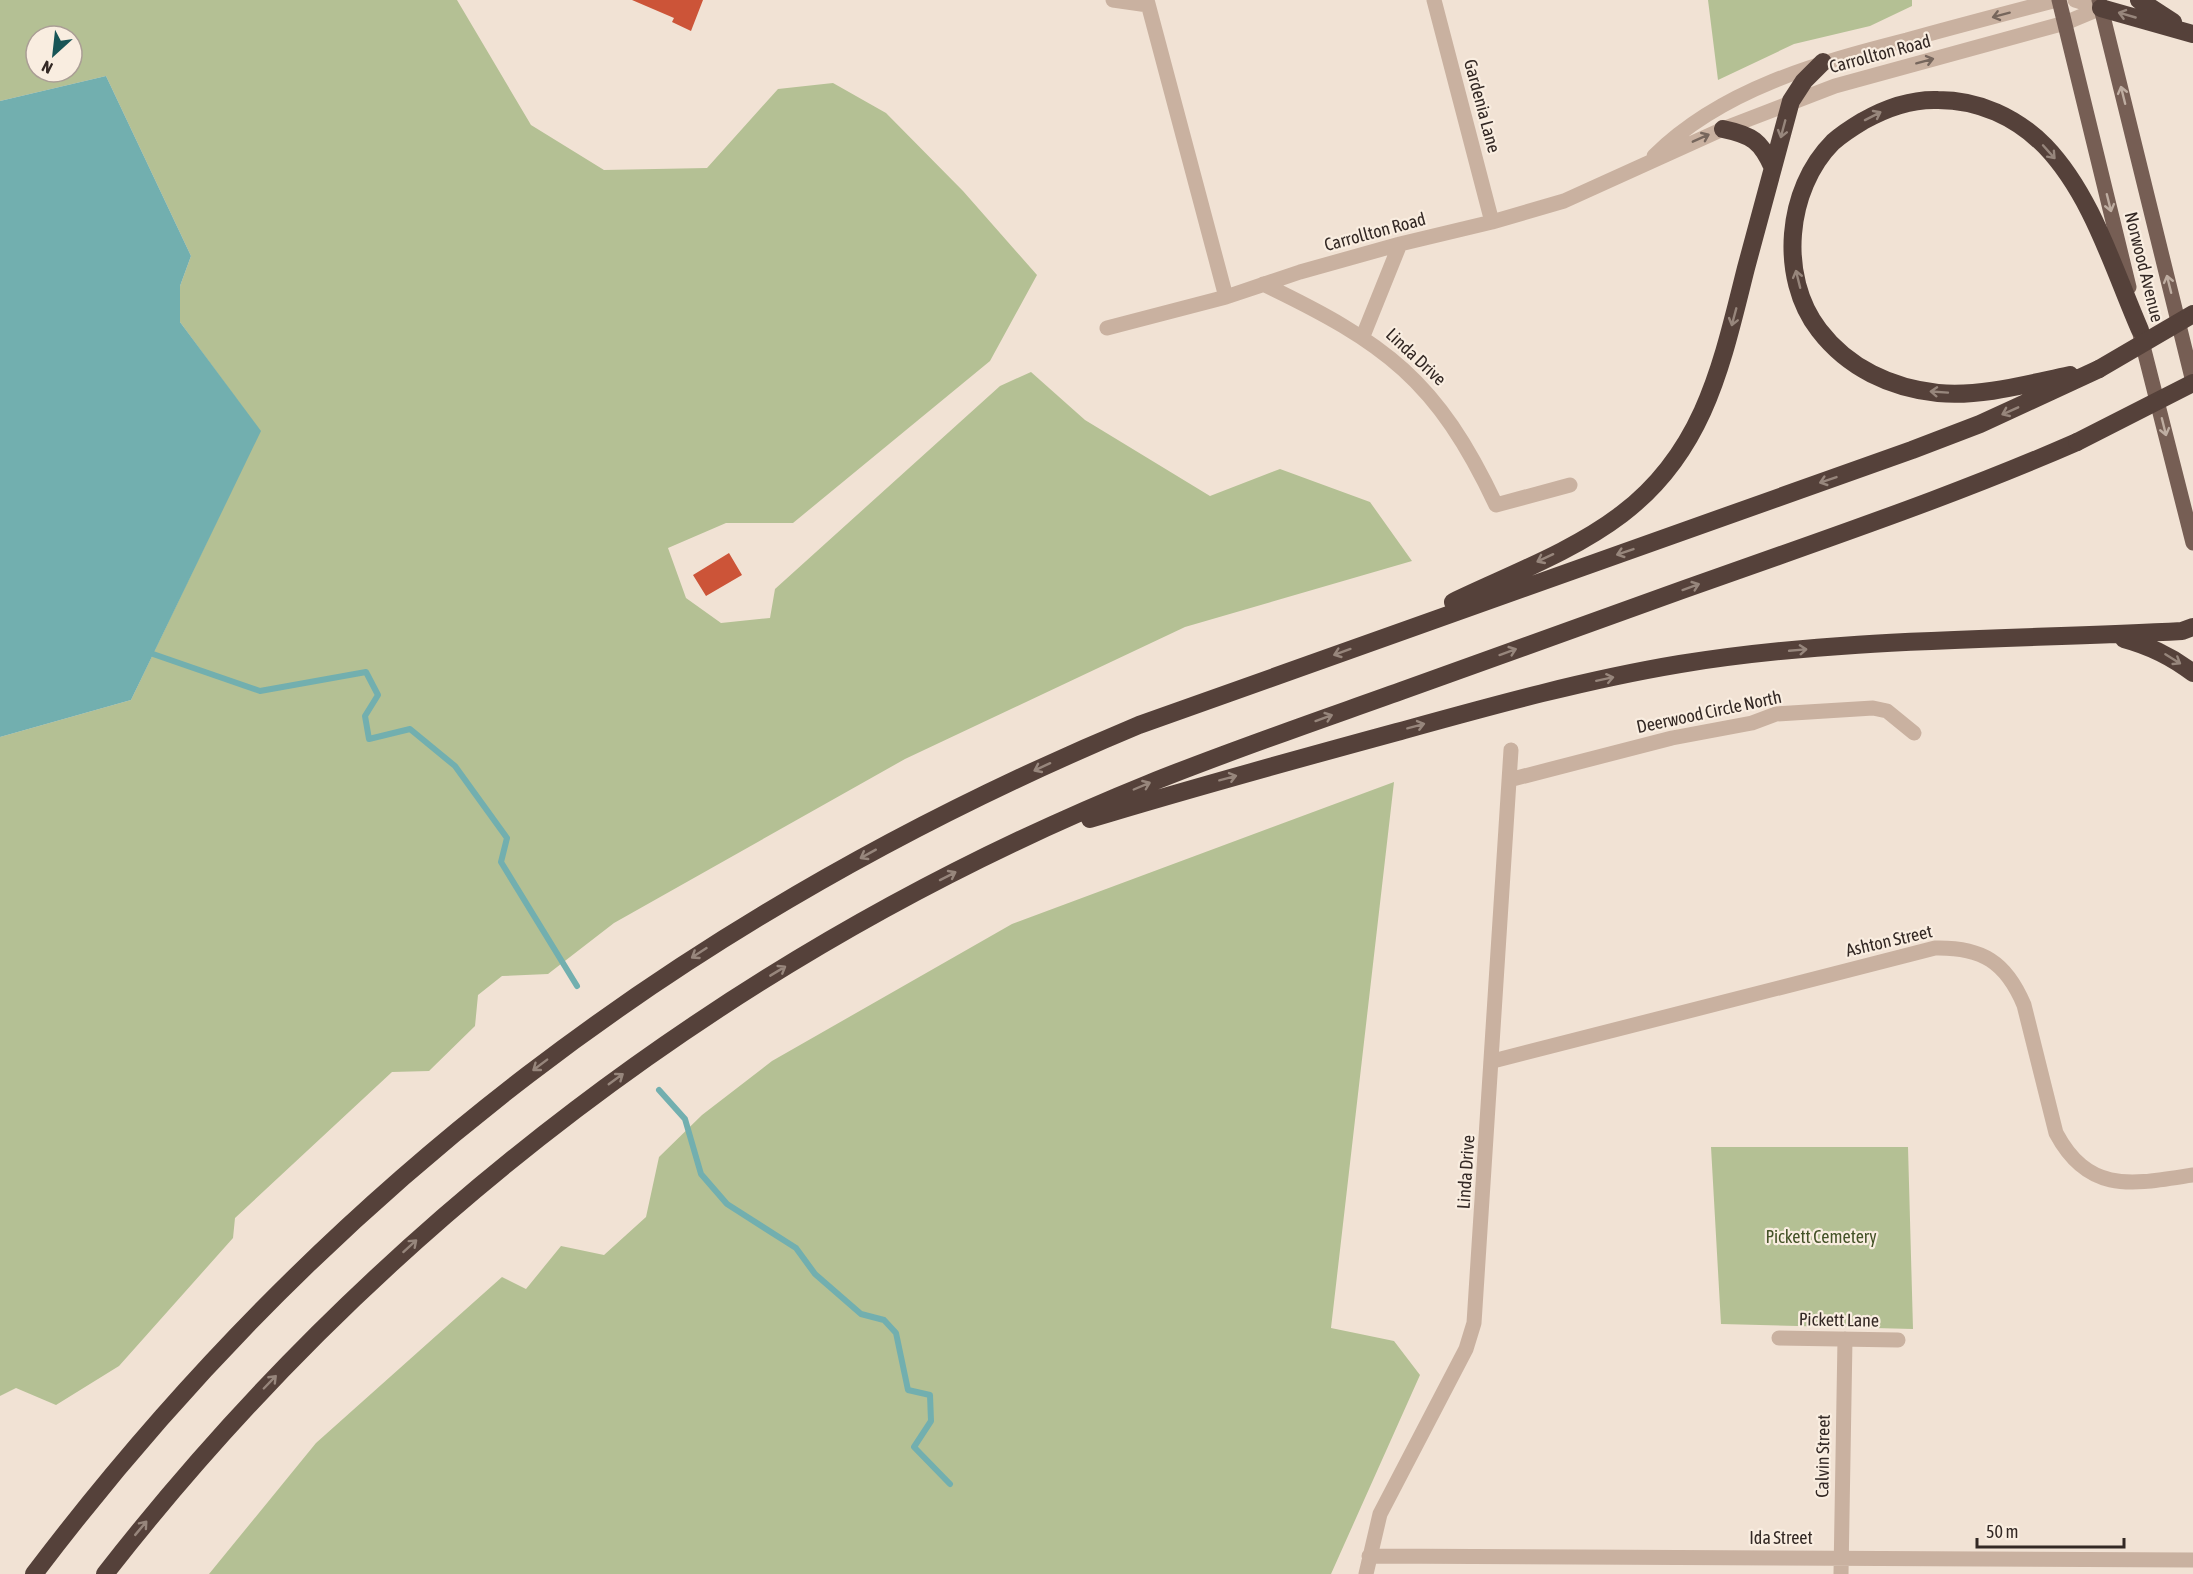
<svg xmlns="http://www.w3.org/2000/svg" width="2193" height="1574" font-family="'Asap Condensed',sans-serif">
<rect width="100%" height="100%" fill="#f1e2d4"/>
<!-- green -->
<path fill="#b4c094" fill-rule="evenodd" d="M0 0H457L531 125 604 170 707 168 778 89 833 83 886 113 963 191 1037 275 990 361 793 523H726L668 548 686 598 721 623 770 618 775 589 1000 386 1031 372 1085 420 1210 496 1280 469 1370 502 1412 561 1185 627 905 759 614 923 548 974 502 976 478 995 475 1026 429 1071 392 1072 235 1218 233 1238 119 1366 56 1405 16 1388 0 1396V737L131 700 260 431 180 322V286L191 256 106 76 0 101ZM36 36H72V72H36Z
M1708 0H1912V6L1870 26 1794 44 1718 80Z
M1394 782 1331 1328 1394 1341 1420 1375 1331 1574H209L316 1443 502 1277 526 1289 561 1246 604 1255 646 1217 659 1157 702 1115 772 1061 1012 924Z
M1711 1147H1908L1913 1329 1721 1324Z"/>
<!-- water -->
<path fill="#72afaf" d="M106 76 191 256 180 286V322L261 431 131 700 0 737V101Z"/>
<g fill="none" stroke-linecap="round" stroke-linejoin="round">
<!-- stream -->
<path stroke="#72afaf" stroke-width="6" d="M153 654 260 691 366 672 378 695 365 716 369 739 410 729 455 766 507 838 501 862 577 986
M659 1090 685 1119 701 1174 727 1204 796 1248 815 1274 861 1314 884 1320 896 1333 908 1390 930 1395 931 1421 914 1447 950 1484"/>
</g>
<!-- building -->
<path fill="#cc5438" d="M632 0H703L691 31 672 22 674 18Z
M729 553 742 575 706 596 693 575Z"/>
<g fill="none" stroke-linecap="round" stroke-linejoin="round">
<!-- minor -->
<path stroke="#c9b1a0" stroke-width="15" d="M1113 0 1148 5
M1147 0 1226 297
M1434 0 1492 222
M2075 0 2101 8
M1654 156C1722 89 1817 63 1907 40 1957 26 2007 13 2057 0
M1263 284C1386 343 1437 380 1496 505L1570 485
M1107 328 1226 297 1300 272 1400 244 1492 222 1564 201 1723 129 1835 86 2065 23 2101 8
M1363 336 1400 244
M1509 780 1672 738 1752 723 1776 714 1873 708 1887 711 1914 733
M1493 1061 1935 948C1982 947 2006 962 2024 1005L2056 1133C2089 1195 2133 1184 2193 1175
M1779 1338 1898 1340
M1369 1556 2193 1560
M1366 1574 1380 1514 1466 1349 1474 1323 1511 750
M1841 1574 1845 1339"/>
<!-- major -->
<path stroke="#765e54" stroke-width="15" d="M2059 0 2129 287
M2099 0 2193 382
M2140 334 2193 543"/>
<!-- highway -->
<path stroke="#55413a" stroke-width="18" d="M2139 0 2173 22
M2101 8 2193 34
M1723 129C1752 135 1761 141 1773 168
M2070 375C2027 384 1982 397 1938 393 1891 388 1848 368 1819 330 1778 277 1786 189 1833 142 1842 134 1853 127 1863 121 1886 108 1912 99 1938 100 1979 100 2016 117 2045 146 2092 195 2113 268 2140 330
M1453 602C1509 575 1572 552 1622 514 1705 451 1722 363 1746 268 1761 213 1776 157 1791 101L1804 81 1823 62
M2124 639C2150 646 2171 656 2193 673
M1090 819C1192 788 1294 760 1397 732 1491 706 1584 680 1680 664 1845 637 2015 640 2182 631L2193 627
M34 1574C326 1188 692 911 1139 725L1912 450 1980 424 2099 369
M105 1574C377 1225 739 949 1150 783 1232 750 1317 721 1401 691 1528 645 1656 599 1784 554 1883 519 1981 484 2077 442"/>
<!-- highway-bridge -->
<path stroke="#55413a" stroke-width="18" d="M2099 369 2193 314
M2077 442 2193 383"/>
</g>
<!-- one-way arrows -->
<defs><path id="oneway-shaft" d="M-6 0H5M1.5-3L5.5 0L1.5 3" fill="none" stroke-width="1.6" stroke-linecap="round" stroke-linejoin="round" transform="scale(1.5)"/></defs>
<g stroke="#76665c">
<use href="#oneway-shaft" transform="translate(2001 15) rotate(165)"/>
<use href="#oneway-shaft" transform="translate(1925 61) rotate(-15)"/>
<use href="#oneway-shaft" transform="translate(1701 138) rotate(-24)"/>
</g>
<g stroke="#97867c">
<use href="#oneway-shaft" transform="translate(2127 15) rotate(-164)"/>
<use href="#oneway-shaft" transform="translate(1873 116) rotate(-27)"/>
<use href="#oneway-shaft" transform="translate(1783 129) rotate(105)"/>
<use href="#oneway-shaft" transform="translate(2049 152) rotate(48)"/>
<use href="#oneway-shaft" transform="translate(1798 279) rotate(-104)"/>
<use href="#oneway-shaft" transform="translate(1734 317) rotate(105)"/>
<use href="#oneway-shaft" transform="translate(1939 392) rotate(-176)"/>
<use href="#oneway-shaft" transform="translate(2010 411) rotate(156)"/>
<use href="#oneway-shaft" transform="translate(1828 480) rotate(161)"/>
<use href="#oneway-shaft" transform="translate(1625 552) rotate(161)"/>
<use href="#oneway-shaft" transform="translate(1545 558) rotate(155)"/>
<use href="#oneway-shaft" transform="translate(1691 587) rotate(-20)"/>
<use href="#oneway-shaft" transform="translate(1798 650) rotate(-5)"/>
<use href="#oneway-shaft" transform="translate(1342 652) rotate(160)"/>
<use href="#oneway-shaft" transform="translate(1508 652) rotate(-20)"/>
<use href="#oneway-shaft" transform="translate(2173 659) rotate(32)"/>
<use href="#oneway-shaft" transform="translate(1605 679) rotate(-12)"/>
<use href="#oneway-shaft" transform="translate(1324 718) rotate(-20)"/>
<use href="#oneway-shaft" transform="translate(1416 726) rotate(-15)"/>
<use href="#oneway-shaft" transform="translate(1042 767) rotate(155)"/>
<use href="#oneway-shaft" transform="translate(1228 778) rotate(-15)"/>
<use href="#oneway-shaft" transform="translate(1142 786) rotate(-23)"/>
<use href="#oneway-shaft" transform="translate(868 854) rotate(151)"/>
<use href="#oneway-shaft" transform="translate(948 876) rotate(-27)"/>
<use href="#oneway-shaft" transform="translate(699 953) rotate(147)"/>
<use href="#oneway-shaft" transform="translate(778 971) rotate(-31)"/>
<use href="#oneway-shaft" transform="translate(540 1065) rotate(143)"/>
<use href="#oneway-shaft" transform="translate(616 1079) rotate(-36)"/>
<use href="#oneway-shaft" transform="translate(410 1246) rotate(-42)"/>
<use href="#oneway-shaft" transform="translate(270 1382) rotate(-46)"/>
<use href="#oneway-shaft" transform="translate(141 1528) rotate(-50)"/>
</g>
<g stroke="#beada1">
<use href="#oneway-shaft" transform="translate(2123 95) rotate(-104)"/>
<use href="#oneway-shaft" transform="translate(2109 203) rotate(76)"/>
<use href="#oneway-shaft" transform="translate(2169 284) rotate(-104)"/>
<use href="#oneway-shaft" transform="translate(2164 427) rotate(76)"/>
</g>
<g text-anchor="middle" stroke-width="4.5" stroke-linejoin="round" paint-order="stroke">
<!-- street labels -->
<g font-size="18" fill="#332824" stroke="#f9ede0">
<text transform="translate(1880 54) rotate(-15)" y="6">Carrollton Road</text>
<text transform="translate(1482 106) rotate(75)" y="6">Gardenia Lane</text>
<text transform="translate(1375 232) rotate(-15)" y="6">Carrollton Road</text>
<text transform="translate(2144 267) rotate(76)" y="6">Norwood Avenue</text>
<text transform="translate(1416 357) rotate(43)" y="6">Linda Drive</text>
<text transform="translate(1709 712) rotate(-12)" y="6">Deerwood Circle North</text>
<text transform="translate(1889 941) rotate(-13)" y="6">Ashton Street</text>
<text transform="translate(1466 1172) rotate(-86)" y="6">Linda Drive</text>
<text transform="translate(1839 1320) rotate(1)" y="6">Pickett Lane</text>
<text transform="translate(1823 1456) rotate(-89)" y="6">Calvin Street</text>
<text x="1781" y="1544">Ida Street</text>
</g>
<!-- park labels -->
<g font-size="18" fill="#445227" stroke="#f9ede0">
<text x="1821" y="1243">Pickett Cemetery</text>
</g>
</g>
<!-- north arrow -->
<g transform="translate(54 54) rotate(207)"><circle r="28" fill="#f9ede0" stroke="#aa9e95" stroke-width="1.5"/>
<path d="M0-4.5L10 22L0 15L-10 22Z" fill="#185556"/>
<text y="-9" font-size="16" font-weight="bold" text-anchor="middle" fill="#332824">N</text>
</g>
<!-- scale -->
<path d="M1977 1538v9h147v-9" fill="none" stroke="#332824" stroke-width="3"/>
<text x="1986" y="1538" font-size="18" fill="#332824" stroke="#f9ede0" stroke-width="4.5" paint-order="stroke">50 m</text>
</svg>
